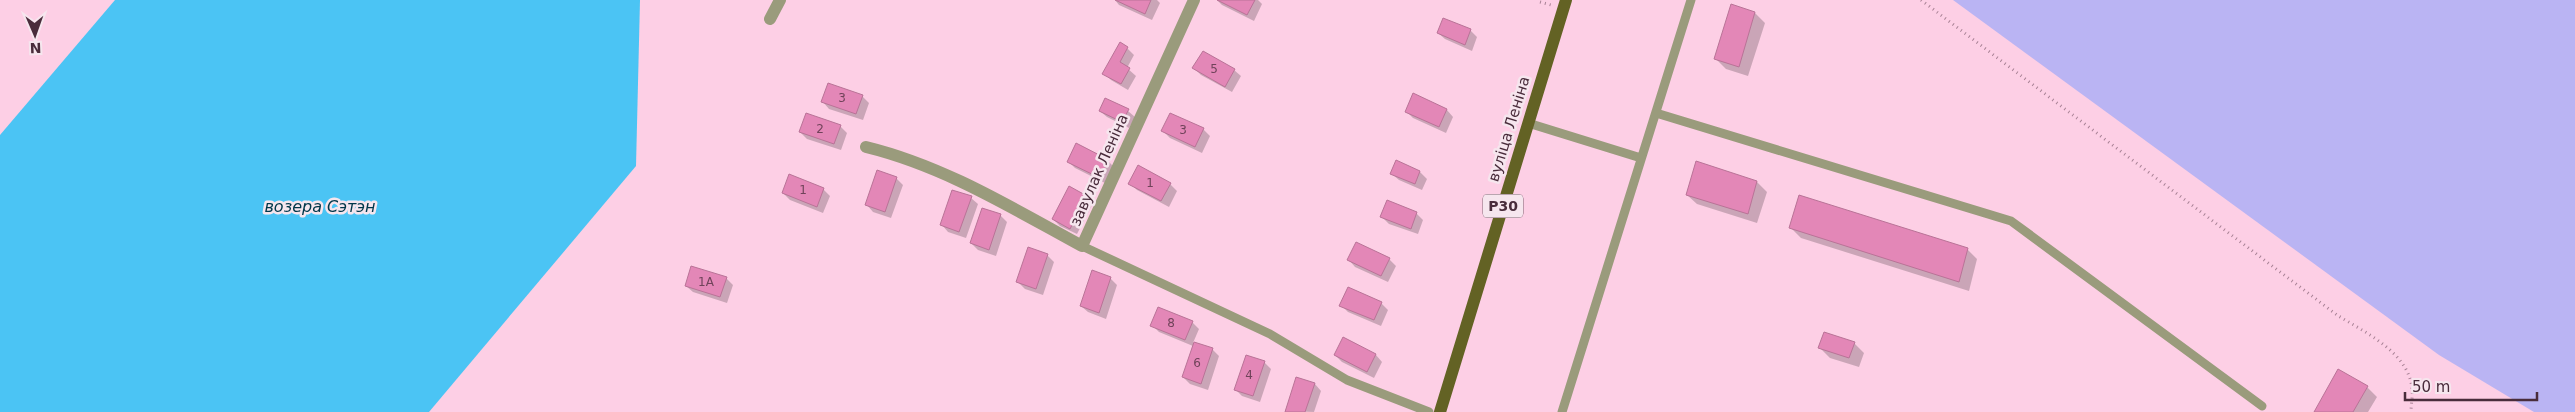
<svg xmlns="http://www.w3.org/2000/svg" width="2575" height="412" font-family="'DejaVu Sans',sans-serif">
<rect width="100%" height="100%" fill="#fdcfe5"/>
<!-- green -->
<path fill="#bab4f3" d="M1953 0H2575V412H2534L2439 355Z"/>
<!-- water -->
<path fill="#4bc4f4" d="M115 0H640L636 166 429 412H0V135Z"/>
<!-- shadow -->
<path fill="#0003" d="M1115 0H1157L1160 3 1152 20 1119 5Z
M1217 0H1258L1262 4 1254 21 1222 5Z
M1732 6 1755 13 1765 23 1748 76 1726 69 1716 59Z
M1470 30 1477 37 1472 51 1445 39 1438 33Z
M1127 48 1134 55 1127 68 1136 76 1128 90 1111 80 1104 73Z
M1194 68 1234 70 1241 76 1232 92 1201 75Z
M862 96 869 103 863 120 829 109 823 102Z
M1447 110 1453 117 1446 133 1413 118 1406 111Z
M1100 111H1128L1135 117 1129 128 1107 117Z
M840 126 847 133 841 150 807 139 800 132Z
M1203 129 1210 136 1202 153 1170 138 1163 131Z
M1068 161H1108L1115 168 1107 184 1075 168Z
M1397 162 1420 172 1427 179 1422 190 1399 180 1392 174Z
M1697 163 1757 182 1767 192 1757 223 1697 204 1687 195Z
M896 178 903 185 891 218 873 212 867 205Z
M1130 183 1170 184 1177 191 1169 207 1137 190Z
M823 189 830 196 823 213 790 200 783 193Z
M1086 197 1093 203 1077 234 1060 226 1053 219Z
M971 198 978 204 966 238 948 232 942 225Z
M1416 213 1423 220 1418 234 1389 224 1382 217Z
M1000 215 1007 222 996 256 978 250 971 243Z
M1791 228 1967 249 1977 259 1969 291 1801 238Z
M1047 255 1054 262 1043 295 1025 289 1018 282Z
M1389 259 1396 266 1388 282 1355 267 1349 260Z
M726 278 733 285 727 303 693 292 686 286Z
M1110 278 1117 285 1106 319 1088 312 1081 306Z
M1381 303 1388 310 1381 326 1348 312 1341 305Z
M1192 322 1199 329 1193 343 1212 349 1219 356 1208 390 1190 384 1183 377 1193 346 1159 332 1152 325Z
M1854 343 1864 353 1859 367 1830 358 1820 348Z
M1335 355H1376L1382 362 1374 378 1342 362Z
M1264 362 1271 369 1260 402 1242 396 1235 389Z
M1297 378 1315 384 1321 391 1314 412 1285 411Z
M2367 387 2377 397 2368 412H2316Z"/>
<!-- building -->
<path fill="#e387b7" stroke="#b97397" d="M1115 0H1151L1145 14Z
M1217 0H1255L1247 15Z
M1731 4 1755 12 1739 67 1714 59Z
M1443 18 1471 29 1465 45 1437 33Z
M1120 42 1128 47 1120 62 1130 68 1121 84 1102 74Z
M1203 51 1235 69 1225 87 1192 68Z
M828 83 863 95 856 114 821 102Z
M1413 93 1447 109 1439 127 1405 112Z
M1105 98 1129 109 1122 122 1099 111Z
M806 113 841 125 834 144 799 132Z
M1170 113 1204 128 1195 147 1161 131Z
M1076 143 1109 160 1100 178 1067 162Z
M1396 160 1420 171 1415 184 1390 174Z
M1696 161 1757 181 1748 214 1686 195Z
M1138 165 1171 183 1161 201 1128 184Z
M877 170 897 177 885 212 865 205Z
M789 174 824 188 817 207 782 193Z
M1069 186 1087 196 1070 229 1052 219Z
M952 190 972 196 959 232 940 225Z
M1799 195 1968 248 1959 282 1789 228Z
M1387 200 1417 212 1411 229 1380 217Z
M982 208 1001 214 989 250 970 243Z
M1356 242 1390 258 1381 276 1347 260Z
M1028 247 1048 254 1036 289 1016 282Z
M691 266 727 277 720 297 685 286Z
M1092 270 1111 277 1099 313 1080 306Z
M1348 287 1382 302 1374 320 1339 306Z
M1158 307 1193 321 1185 340 1150 326Z
M1824 332 1855 342 1849 358 1818 348Z
M1343 337 1376 354 1367 372 1334 355Z
M1194 342 1213 348 1201 384 1182 377Z
M1246 355 1265 361 1253 396 1234 390Z
M2338 369 2368 386 2353 412H2314Z
M1296 377 1315 383 1305 412H1285Z"/>
<g fill="none" stroke-linecap="round" stroke-linejoin="round">
<!-- path -->
<path stroke="#a88295" stroke-width="3" stroke-dasharray="1 4" stroke-linecap="butt" d="M1921 0 2337 315C2364 332 2409 352 2412 389 2413 396 2411 404 2411 412
M1540 2 1551 5"/>
<!-- lane -->
<path stroke="#9a9b7c" stroke-width="9" d="M1656 113 2011 221 2262 406
M1528 123 1641 158
M1082 246 1270 334 1347 380 1429 412
M1562 412 1691 0"/>
<!-- street -->
<path stroke="#9a9b7c" stroke-width="12" d="M770 19 780 0
M866 147C944 166 1012 208 1082 246L1194 0"/>
<!-- primary -->
<path stroke="#636224" stroke-width="12" d="M1440 412 1566 0"/>
</g>
<g text-anchor="middle" stroke-width="5" stroke-linejoin="round" paint-order="stroke">
<!-- number labels -->
<g font-size="12" fill="#70435a">
<text x="1214" y="73">5</text>
<text x="842" y="102">3</text>
<text x="820" y="133">2</text>
<text x="1183" y="134">3</text>
<text x="1150" y="187">1</text>
<text x="803" y="194">1</text>
<text x="706" y="286">1А</text>
<text x="1171" y="327">8</text>
<text x="1197" y="367">6</text>
<text x="1249" y="379">4</text>
</g>
<!-- shield labels -->
<rect fill="#f6e6ee" stroke="#7d6471" stroke-width="1" x="1483" y="194.5" width="40" height="23" rx="4"/>
<g font-size="14" font-weight="bold" fill="#492c3b">
<text x="1503" y="211">Р30</text>
</g>
<!-- street labels -->
<g font-size="15" fill="#492c3b" stroke="#f6e6ee">
<text transform="translate(1509 129) rotate(-73)" y="5">вуліца Леніна</text>
<text transform="translate(1099 170) rotate(-66)" y="5">завулак Леніна</text>
</g>
<!-- water labels -->
<g font-size="16" font-style="italic" fill="#00374a" stroke="#f6e6ee">
<text x="320" y="212">возера Сэтэн</text>
</g>
</g>
<!-- north arrow -->
<g transform="translate(35 35) rotate(178)" stroke="#f6e6ee" stroke-width="4" paint-order="stroke">
<path d="M0-4L9 19L0 12L-9 19Z" fill="#492c3b"/>
<text y="-8" font-size="14" font-weight="bold" text-anchor="middle" fill="#492c3b">N</text>
</g>
<!-- scale -->
<path d="M2405 392v8h132v-8" fill="none" stroke="#492c3b" stroke-width="2.5"/>
<text x="2412" y="392" font-size="15" fill="#492c3b" stroke="#f6e6ee" stroke-width="4" paint-order="stroke">50 m</text>
</svg>
